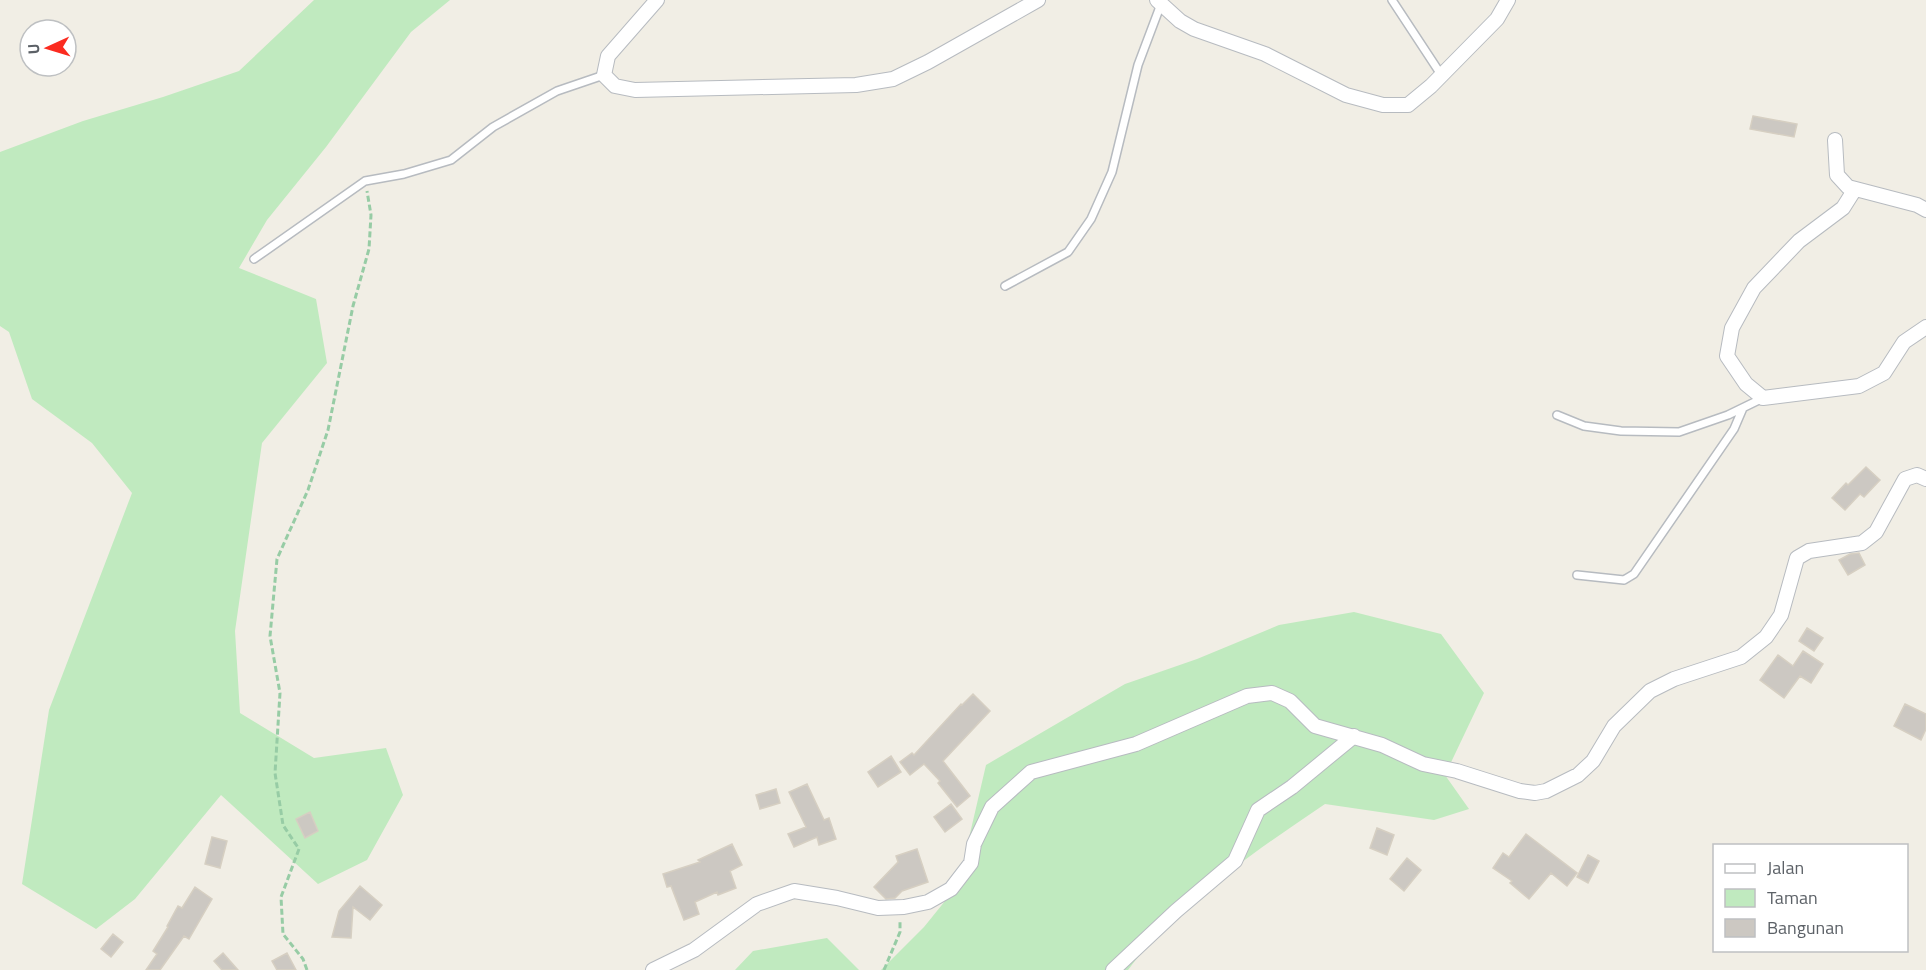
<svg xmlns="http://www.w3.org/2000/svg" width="1926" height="970" font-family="'Titillium Web',sans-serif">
<rect width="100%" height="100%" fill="#f1eee5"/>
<!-- green -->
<path fill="#c0eabf" d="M314 0H450L411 32 326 147 267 220 239 268 316 299 327 363 262 443 235 631 240 713 314 758 386 748 403 795 367 860 318 884 221 795 135 899 96 929 22 884 49 710 132 493 92 443 32 399 9 332 0 326V152L83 121 163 97 239 71Z
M1354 612 1441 634 1484 693 1445 775 1469 809 1434 820 1325 804C1254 852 1181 901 1128 970H881L924 927 958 885 986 765 1125 684 1197 659 1279 625Z
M827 938 859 970H735L753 951Z"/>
<!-- building -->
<path fill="#ccc8c2" stroke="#d6cfc2" stroke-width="1.5" d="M1753 116 1797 124 1794 137 1750 129Z
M1866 467 1880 480 1864 497 1860 494 1845 510 1832 498 1846 483 1848 485Z
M1859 553 1865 565 1848 575 1839 560 1850 554Z
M1807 628 1823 638 1814 651 1799 641Z
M1803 651 1823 664 1811 683 1800 676 1784 698 1760 680 1778 655 1793 666Z
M973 694 990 711 943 761 970 796 957 807 938 783 940 781 924 764 910 775 900 762 912 753 914 755 961 704 962 705Z
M1905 704 1926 714V729L1921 740 1894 726Z
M891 756 901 772 878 787 868 772Z
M807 784 824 820 829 818 836 839 819 845 817 837 794 847 788 834 806 827 789 792Z
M776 789 780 803 760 809 756 795Z
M951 804 962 819 945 832 934 817Z
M310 812 318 831 305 838 296 819Z
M1377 828 1394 835 1387 855 1370 848Z
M1526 834 1577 873 1567 886 1551 873 1529 899 1510 883 1512 881 1493 868 1503 853 1509 857Z
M212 837 227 841 220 868 205 864Z
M732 844 742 865 730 871 736 888 718 895 717 892 695 902 699 914 684 920 671 886 667 887 663 874 700 862 698 860Z
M917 849 928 882 902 891 895 898 886 899 874 887 898 862 896 856Z
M1588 855 1599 861 1588 883 1577 877Z
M1407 858 1421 870 1404 891 1390 879Z
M360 886 382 905 370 920 353 907 351 938 332 937 339 911Z
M195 887 212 899 189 939 184 936 160 970H146L157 954 153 951 168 927 167 926 178 906 182 908Z
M113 934 123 942 111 957 101 949Z
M223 953 238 970H222L214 961Z
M287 953 296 970H277L272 961Z"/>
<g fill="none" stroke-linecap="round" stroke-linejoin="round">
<!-- lane casing -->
<g stroke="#b7bbc0" stroke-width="10">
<path id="lane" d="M1392 0 1442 76
M254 259 365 181 404 174 451 160 493 127 557 91 604 75
M1005 286 1068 252 1091 219 1112 172 1138 65 1161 4
M1557 415 1584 426 1621 431 1679 432 1728 415 1763 398
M1577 575 1624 580 1634 574 1734 429 1743 408"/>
</g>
<!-- street casing -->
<g stroke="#b7bbc0" stroke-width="16">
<path id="street" d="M657 0 608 56 604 75 615 86 635 90 856 85 893 79 928 62 1038 0
M1157 0 1180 21 1194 29 1265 54 1346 95 1383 105H1408L1431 86 1497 19 1508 0
M1835 140 1837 175 1848 187 1917 205 1926 210
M1855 189 1843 208 1799 241 1754 288 1732 328 1727 356 1746 384 1763 398 1859 386 1884 373 1904 342 1926 327
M653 970 694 950 757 904 794 891 837 898 878 908 904 907 928 902 951 889 971 863 974 844 992 807 1031 772 1136 744 1247 696 1272 693 1290 701 1315 726 1382 745 1423 764 1457 771 1520 791 1535 793 1546 791 1578 775 1593 761 1614 726 1650 691 1674 679 1741 657 1766 637 1781 615 1797 558 1809 551 1862 543 1876 532 1905 479 1917 475 1926 479
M1113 970 1176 911 1235 861 1258 810 1292 787 1354 736"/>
</g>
<!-- path -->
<path stroke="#97cca5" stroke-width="3" stroke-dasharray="6 3" stroke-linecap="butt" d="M307 970 303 959 283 934 281 897 299 849 283 825 275 773 280 693 270 636 277 559 308 490 328 430 353 306 369 249 371 215 367 191
M884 970 900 932V921"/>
<!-- lane -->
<use href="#lane" stroke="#fff" stroke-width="7"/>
<!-- street -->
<use href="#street" stroke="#fff" stroke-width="14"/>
</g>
<!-- legend -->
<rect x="1713" y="844" width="195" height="108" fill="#ffffff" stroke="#bec0c2" stroke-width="1.5"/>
<rect x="1725" y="864" width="30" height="9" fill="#ffffff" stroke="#bec0c2" stroke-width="1.5"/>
<text x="1767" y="874" font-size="18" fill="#5c6167">Jalan</text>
<rect x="1725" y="889" width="30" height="18" fill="#c0eabf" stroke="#bec0c2" stroke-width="1.5"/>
<text x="1767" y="904" font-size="18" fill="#5c6167">Taman</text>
<rect x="1725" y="919" width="30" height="18" fill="#ccc8c2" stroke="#bec0c2" stroke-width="1.5"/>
<text x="1767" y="934" font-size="18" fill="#5c6167">Bangunan</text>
<!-- north arrow -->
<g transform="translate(48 48) rotate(266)"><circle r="28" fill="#ffffff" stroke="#bec0c2" stroke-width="1.5"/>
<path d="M0-4.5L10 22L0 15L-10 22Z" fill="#fb2b20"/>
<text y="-9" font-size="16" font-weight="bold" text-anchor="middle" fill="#5c6167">U</text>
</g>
</svg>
